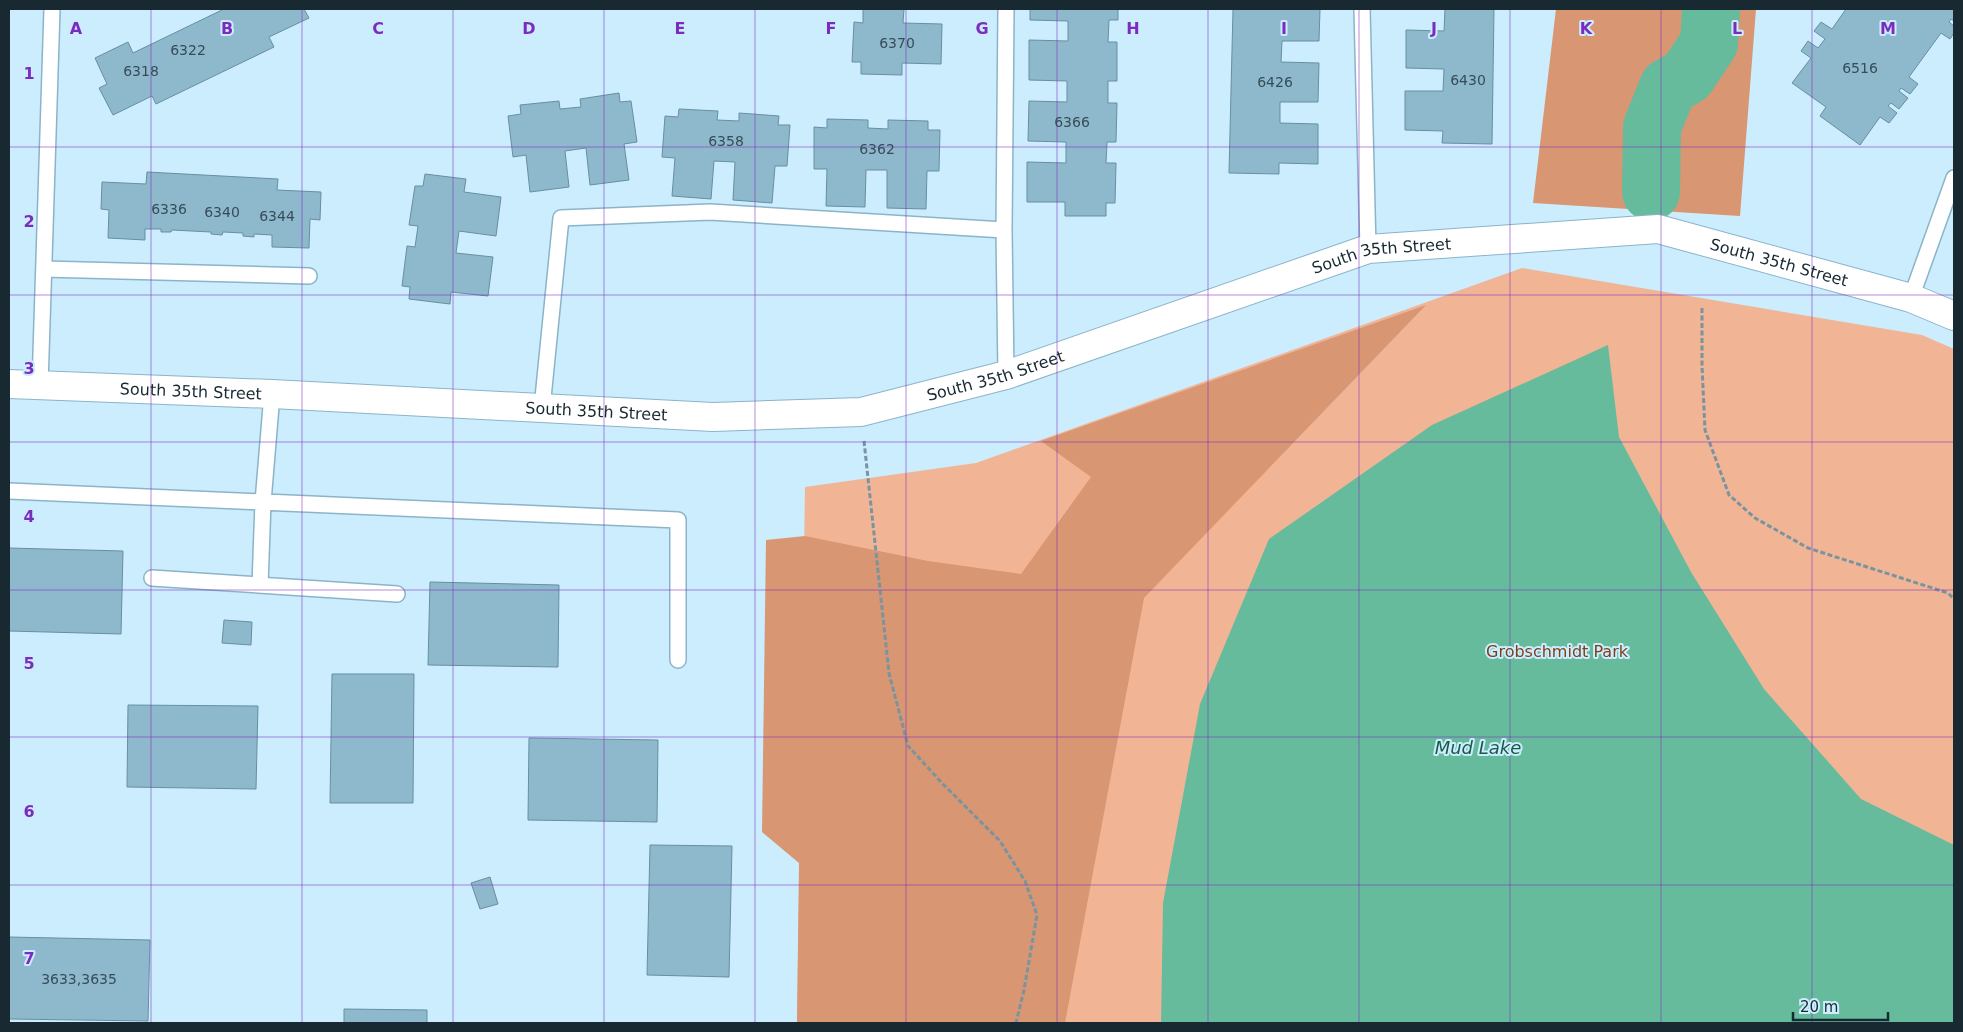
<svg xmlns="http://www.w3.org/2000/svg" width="1963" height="1032" font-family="'DejaVu Sans',sans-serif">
<rect width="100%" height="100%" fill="#cbedfe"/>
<!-- green -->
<path fill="#f1b595" d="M1522 268 1922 335 1954 349V1023H797L805 487 976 463Z"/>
<!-- forest -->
<path fill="#d89672" d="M1556 9H1756L1740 216 1533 203Z
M1426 305 1144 598 1065 1023H797L799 863 762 832 766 540 805 536 928 561 1021 574 1091 477 1041 441Z"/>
<!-- water -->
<path fill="#66bb9d" d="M1608 345 1619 437 1691 572 1764 689 1861 799 1954 845V1023H1161L1163 903 1200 704 1269 539 1432 425Z"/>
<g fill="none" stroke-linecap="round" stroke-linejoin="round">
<!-- river -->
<path stroke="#66bb9d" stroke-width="58" d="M1651 192 1652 127 1668 87 1687 76 1709 43 1711 9"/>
</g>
<!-- building -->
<path fill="#8eb8cc" stroke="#678fa2" d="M224 9H304L309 18 269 37 274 47 156 104 152 96 113 115 99 88 107 84 95 58 128 42 133 53Z
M863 9H904L903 23 942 24 941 64 902 63V75L861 74V62H852L854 22 863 23Z
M1030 9H1118V20H1109L1108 42H1117V81H1108V103H1117L1116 142H1107L1106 163H1116L1115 203H1106V216H1065V202H1027V162L1066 163V142L1028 141 1029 101 1067 102V81L1029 80V40L1068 41V21L1030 20Z
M1233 9H1320L1319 41H1282L1281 62 1319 63 1318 102H1280V123L1318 124V164L1279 163V174L1229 173Z
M1445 9H1494L1492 144 1442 143 1443 131 1405 130V91H1443L1444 69 1406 68V30L1444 31Z
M1846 9H1954V21L1951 19 1949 22 1954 26V33L1950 39 1941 33 1909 77 1918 84 1910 94 1901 88 1899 91 1908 98 1899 109 1891 103 1888 106 1897 113 1889 123 1880 117 1860 145 1820 116 1826 107 1792 83 1811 58 1801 51 1808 41 1818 48 1825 39 1814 31 1821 22 1832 29Z
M619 93 620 102 631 101 637 142 624 144 629 180 590 185 586 148 565 151 569 187 530 192 526 155 513 157 508 116 521 114 520 105 559 101 560 109 581 107 580 99Z
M679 109 718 111 717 120 739 121V113L779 116 778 125H790L787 166H775L772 203 733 200 735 162 714 161 711 199 672 196 675 158 662 157 665 116 678 117Z
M827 119 868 120V128L888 129V120L928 121V130H940L939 171H927L926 209 887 208V170H866L865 207 826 206 827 169H814V127L827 128Z
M147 172 278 179 277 190 321 192 320 220 310 219 309 248 272 247V235L254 234V237L243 236V233L223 232 222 235 211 234V232L172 230 171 232H161V229H145V240L108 238 109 210 101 209 102 182 146 184Z
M425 174 466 179 464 192 501 197 496 236 459 231 456 253 493 257 488 296 451 292 450 304 409 299 410 287 402 286 407 246 415 247 418 226 409 225 415 186H423Z
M9 548 123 551 121 634 9 631Z
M430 582 559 585 558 667 428 665Z
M224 620 252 622 251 645 222 643Z
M332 674H414L413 803H330Z
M128 705 258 706 256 789 127 787Z
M529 738 658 740 657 822 528 820Z
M650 845 732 846 729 977 647 975Z
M490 877 498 904 480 909 471 883Z
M9 937 150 940 148 1021 9 1019Z
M344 1009 427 1010V1023H344Z"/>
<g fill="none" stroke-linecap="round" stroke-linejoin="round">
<!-- service casing -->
<g stroke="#8bb4c8" stroke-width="18">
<path id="service" d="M1362 9 1368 249
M44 269 309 276
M1911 298 1954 178
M1006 375 1004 230 1006 9
M40 385 52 9
M542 408 561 218 710 212 1004 230
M9 491 678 520V660
M152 578 397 594
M260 585 263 502 272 394"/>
</g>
<!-- tertiary casing -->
<g stroke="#8bb4c8" stroke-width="30">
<g id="tertiary">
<path id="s1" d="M9 384 272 394 713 417 861 412 1006 375 1368 249 1658 229 1911 298 1954 316"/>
</g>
</g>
<!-- path -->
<path stroke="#7994a0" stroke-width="3" stroke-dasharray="5 2.5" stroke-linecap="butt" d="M1702 308V366L1705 430 1729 495 1755 518 1808 548 1948 593 1954 599
M864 441 889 673 908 746 942 783 1000 841 1025 881 1037 915 1024 990 1016 1023"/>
<!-- service -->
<use href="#service" stroke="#fff" stroke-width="15"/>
<!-- tertiary -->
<use href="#tertiary" stroke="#fff" stroke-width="28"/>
</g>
<!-- grid -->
<path fill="none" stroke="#7b2cbf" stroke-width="1" stroke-opacity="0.55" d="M151 9V1023M302 9V1023M453 9V1023M604 9V1023M755 9V1023M906 9V1023M1057 9V1023M1208 9V1023M1359 9V1023M1510 9V1023M1661 9V1023M1812 9V1023M9 147H1954M9 295H1954M9 442H1954M9 590H1954M9 737H1954M9 885H1954"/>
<g text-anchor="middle" stroke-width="4" stroke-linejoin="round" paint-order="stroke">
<!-- number labels -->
<g font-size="14" fill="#364d58">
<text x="897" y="48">6370</text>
<text x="188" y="55">6322</text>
<text x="1860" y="73">6516</text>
<text x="141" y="76">6318</text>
<text x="1468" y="85">6430</text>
<text x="1275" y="87">6426</text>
<text x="1072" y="127">6366</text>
<text x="726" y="146">6358</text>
<text x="877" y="154">6362</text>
<text x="169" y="214">6336</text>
<text x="222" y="217">6340</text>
<text x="277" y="221">6344</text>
<text x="79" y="984">3633,3635</text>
</g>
<!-- street labels -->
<g font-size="16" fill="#182931" stroke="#cbedfe">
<text dy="6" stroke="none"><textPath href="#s1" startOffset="1398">South 35th Street</textPath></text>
<text dy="6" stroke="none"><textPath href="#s1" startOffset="1802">South 35th Street</textPath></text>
<text dy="6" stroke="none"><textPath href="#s1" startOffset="992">South 35th Street</textPath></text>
<text dy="6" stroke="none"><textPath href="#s1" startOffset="182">South 35th Street</textPath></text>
<text dy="6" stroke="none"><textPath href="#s1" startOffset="588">South 35th Street</textPath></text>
</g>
<!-- park labels -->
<g font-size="16" fill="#7d3f19" stroke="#cbedfe">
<text x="1557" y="657">Grobschmidt Park</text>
</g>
<!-- water labels -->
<g font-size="18" font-style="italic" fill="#175a46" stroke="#cbedfe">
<text x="1478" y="754">Mud Lake</text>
</g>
</g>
<g font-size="16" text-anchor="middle" font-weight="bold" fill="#7b2cbf" stroke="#cbedfe" stroke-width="4" stroke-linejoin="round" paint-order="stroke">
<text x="76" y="34">A</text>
<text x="227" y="34">B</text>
<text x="378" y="34">C</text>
<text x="529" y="34">D</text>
<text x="680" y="34">E</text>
<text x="831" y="34">F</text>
<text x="982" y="34">G</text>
<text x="1133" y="34">H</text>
<text x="1284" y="34">I</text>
<text x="1434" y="34">J</text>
<text x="1586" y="34">K</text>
<text x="1737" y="34">L</text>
<text x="1888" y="34">M</text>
<text x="29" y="79">1</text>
<text x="29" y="227">2</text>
<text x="29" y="374">3</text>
<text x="29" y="522">4</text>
<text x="29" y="669">5</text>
<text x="29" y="817">6</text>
<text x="29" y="964">7</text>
</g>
<!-- border -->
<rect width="1963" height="1032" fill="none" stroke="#182931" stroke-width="20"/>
<!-- scale -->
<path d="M1793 1012v8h95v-8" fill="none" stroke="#182931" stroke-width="2.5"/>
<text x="1800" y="1012" font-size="15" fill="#182931" stroke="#cbedfe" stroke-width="4" paint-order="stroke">20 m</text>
</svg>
